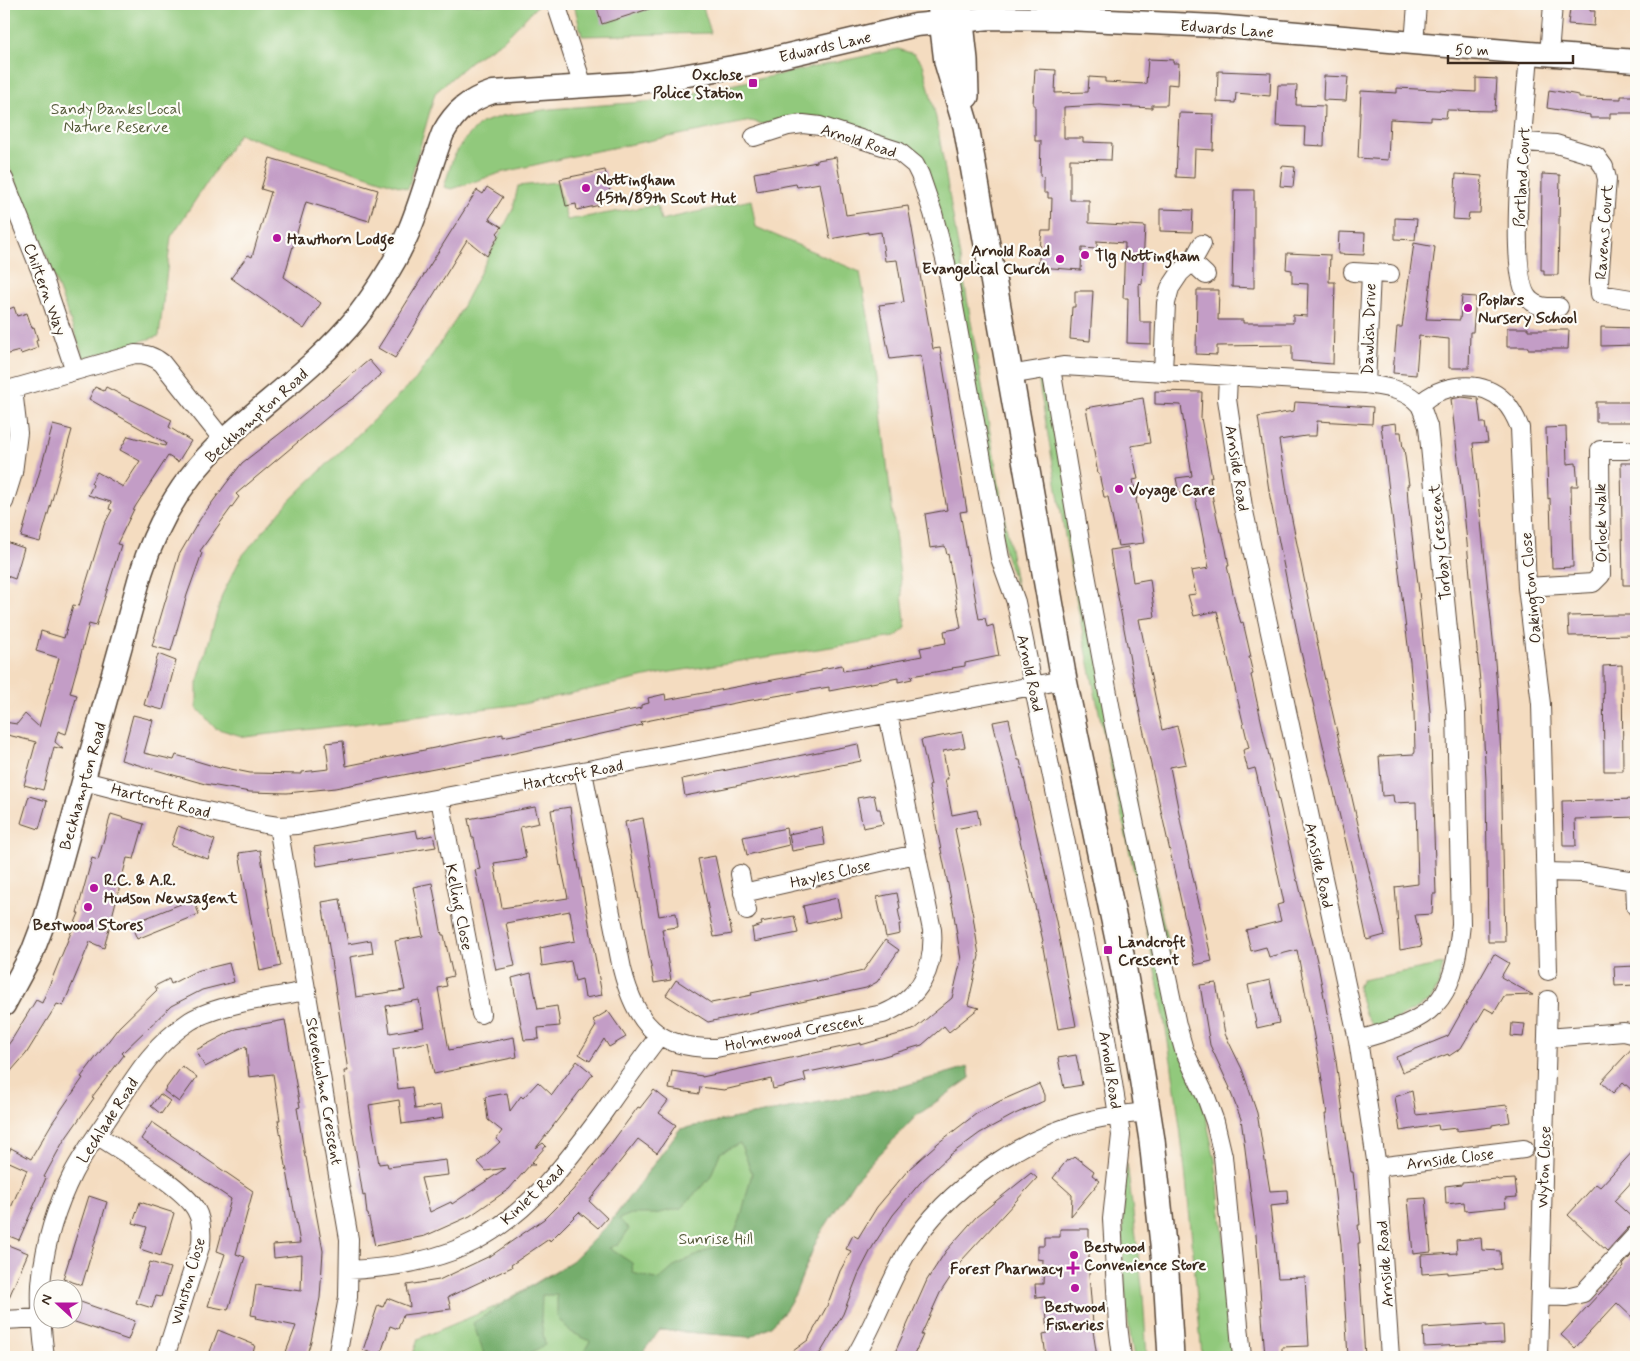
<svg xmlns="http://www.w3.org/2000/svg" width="1640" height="1361" font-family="Mynerve,sans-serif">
<rect width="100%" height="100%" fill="#fdfcf7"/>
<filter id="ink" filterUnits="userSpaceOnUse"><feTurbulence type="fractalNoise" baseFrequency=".02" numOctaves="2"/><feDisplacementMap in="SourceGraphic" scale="10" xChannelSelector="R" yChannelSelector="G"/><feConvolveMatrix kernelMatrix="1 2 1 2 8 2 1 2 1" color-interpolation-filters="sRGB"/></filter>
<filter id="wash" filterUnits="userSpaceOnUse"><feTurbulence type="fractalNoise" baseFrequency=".0096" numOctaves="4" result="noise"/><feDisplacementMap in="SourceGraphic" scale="20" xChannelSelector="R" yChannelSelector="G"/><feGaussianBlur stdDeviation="1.12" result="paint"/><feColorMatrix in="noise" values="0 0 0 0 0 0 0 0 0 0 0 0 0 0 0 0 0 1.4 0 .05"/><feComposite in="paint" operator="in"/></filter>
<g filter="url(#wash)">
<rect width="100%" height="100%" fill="#f4dcc0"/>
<!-- green -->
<path fill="#91c97c" stroke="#667a4d" d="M4 4H211L215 7 217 4H539L504 40 471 61 435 93 408 189 239 134 171 237 159 336 84 358 37 230 4 155Z
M574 4H702L711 33 582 36Z
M898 49 914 54 923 64 936 118 1017 589 1005 553 950 252 927 167 918 155 903 145 821 117 796 115 763 124 751 121 586 153 500 173 452 189 444 187 453 158 464 140 481 123 502 116 550 109 656 101Z
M557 182 567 220 657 205 661 220 751 200 756 227 860 272 873 343 906 628 895 637 664 673 523 704 245 737 215 728 197 708V684L222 595 242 556 291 499 416 379 455 321 513 209 518 186Z
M1044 377 1215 1159 1227 1269 1233 1357H1202C1192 1236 1182 1115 1160 995 1137 878 1108 761 1085 644 1067 555 1054 466 1038 378Z
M1443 964 1439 985 1430 1001 1378 1029C1363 1020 1362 1003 1358 987L1362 980Z
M968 1067 970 1078 916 1116 855 1180 817 1239 795 1294 786 1309 772 1325 750 1337 659 1330 605 1357H412L418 1339 497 1306 572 1261 609 1224 680 1129 904 1086Z
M1127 1163 1143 1295 1147 1357H1134C1122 1294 1120 1228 1127 1163Z"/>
<!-- forest -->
<path fill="#74ad6c" stroke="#586c45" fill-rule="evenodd" d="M968 1067 970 1078 916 1116 855 1180 817 1239 795 1294 786 1309 772 1325 750 1337 660 1330 639 1357H581L590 1341 571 1332 557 1317V1295H542L541 1320 545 1345 523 1357H485L473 1323 572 1261 609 1224 680 1129 904 1086ZM740 1143 752 1173 740 1220 731 1239 676 1265 659 1280 633 1273 632 1263 609 1248 619 1244 629 1229 619 1219 631 1214H655L681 1208 710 1178 720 1153Z"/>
<g id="blocks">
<!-- building -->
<path fill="#c39dc6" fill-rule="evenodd" d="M596 4H657L658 6 602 24Z
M1574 4H1590V11H1595L1594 26 1568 24 1570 9H1574Z
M1148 59 1173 60V63H1179L1178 85 1168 84 1167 105H1152V108L1099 105 1064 107V138H1083V142L1112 143 1111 160 1070 159V200H1089V223L1145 226 1142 284 1139 283 1140 322H1151V344L1127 343 1128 298H1123L1125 243 1097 241V249L1082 248 1081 270 1038 267 1042 231H1051L1052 198H1048V193H1044V177L1040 176 1041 141H1035V105H1033L1035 69 1056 70 1055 93 1088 92 1089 77 1105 78V82L1146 84Z
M1218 71 1271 73 1270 96 1236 93 1235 103 1217 102Z
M1324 76 1348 77 1346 101 1323 100Z
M1476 78 1497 79 1495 111 1447 110 1446 118 1431 117V121L1390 119 1388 160 1358 158 1361 91 1397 93V88L1476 92Z
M1278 85H1297L1296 105 1325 106 1324 146 1304 145 1305 127 1276 126Z
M1549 90 1579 95V98L1621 99V96H1636V113H1610V118H1590V115L1547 108Z
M1179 113 1214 114 1213 150 1195 149 1194 178 1176 177Z
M836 157 846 215 908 206 933 349 940 348 967 511 960 512 979 619 985 618 987 627 993 625 999 656 965 663V666L952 668 953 669 911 676 912 679 898 682V678L829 691V687L740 702 641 722 642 725 492 758 335 788 287 793 250 792 205 784 121 760 133 715 153 720 144 753 174 760 176 755 220 768 221 767 250 773 302 774V772L329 769 326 743 343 741 346 766 503 734V737L622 712 641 708V705L649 703 648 698 665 694 666 700 821 671V669L842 665 843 671 870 667V666L922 656 920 648 946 643 944 631 961 628 948 554 947 555 945 546 930 548 925 514 947 510 921 355 890 359 879 305 904 302 897 260 885 261 881 232 868 234V232L830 239 820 183 797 187 796 184 757 191 754 173 817 162V160Z
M270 158 378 190 369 221 306 202 284 277 321 303 304 329 231 278 248 255 252 257 271 192 261 189Z
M1282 166 1295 167 1293 187 1280 186Z
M605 170 611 197 599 200 600 205 577 210 576 204 566 206 560 179Z
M1456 174 1482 176 1480 213H1469L1468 220 1453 219Z
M1542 174 1560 175 1558 275H1544V270H1541Z
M487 187 503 197 489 219 502 227 497 233 499 235 487 256 467 240 395 358 378 348 477 190 483 194Z
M1234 190H1254V288L1232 287Z
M1160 209 1193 210 1192 232 1160 231Z
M1395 218 1417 219 1415 240 1395 239Z
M1339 232 1365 233 1364 255 1338 254Z
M1414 243 1435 247 1426 319 1460 320 1462 296 1476 297 1473 332H1470L1469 368H1449V339L1419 336 1416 375 1393 373 1397 327H1402Z
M1287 253 1330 255 1329 282H1335L1333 364 1292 361V345L1217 346V355L1196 354 1197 290H1219L1218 320H1243V323H1293V315L1307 316 1308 284 1292 283V270L1286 269Z
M1075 291H1093L1090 341 1070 339 1072 307H1075Z
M14 307 17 316 27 313 32 328 34 327 38 340 36 341 38 348 21 354 20 351 4 355V311Z
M1601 327 1636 328V345L1601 346Z
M1507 328H1528V330H1569L1568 349H1528V347H1507Z
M369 360 381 374 355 397 335 411 236 494 239 497 200 551 202 553 187 595 171 651 152 646 179 555 200 519 225 485 242 463 287 428Z
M95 387 104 391 106 387 172 420 169 427 191 441 178 462 168 456 135 507 117 544 121 545 96 626 89 624 82 650 70 693 77 695 66 734 58 731 55 742 63 749 54 747 43 790 24 785 36 742 4 734V722L17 724 25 714 39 727 59 658 36 651 41 631 64 638 73 605 79 606 104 525 112 510 109 509 111 502 88 495 93 485 91 483 97 472 123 487 140 461 120 450 128 436 165 446 166 443 89 399Z
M1155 391 1202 392 1201 418 1212 477H1210L1212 495 1220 532H1222L1226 549 1229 566H1227L1236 606 1241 623 1243 622 1251 657H1249L1253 674 1251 675 1297 881H1298L1318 965 1336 1061 1351 1172H1353L1355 1190 1357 1189 1360 1225H1358L1360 1243H1358L1365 1357H1348L1341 1244 1325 1114H1327L1320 1067 1297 950 1269 957 1266 947 1251 951 1246 930 1281 921 1277 905 1284 903 1257 776 1255 768 1248 770 1245 759 1243 750 1249 748 1217 611 1194 616 1188 595 1196 594 1191 571 1209 568 1194 491 1179 493 1176 478 1192 476 1181 405 1155 404Z
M1462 397 1478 399 1481 423H1485L1488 442 1473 443 1494 649 1498 700 1501 757 1505 942H1488L1486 781 1482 703 1464 511 1451 399Z
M1143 398 1150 443 1131 446 1138 479 1133 480 1137 499H1136L1144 543 1118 546 1108 497H1104L1099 474H1098L1086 408Z
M1295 402 1373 407 1372 424 1317 421 1316 436H1306L1279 440 1289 505 1323 671 1366 859 1385 935 1367 940 1352 868 1301 652 1270 497 1258 417 1294 411Z
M1596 402H1636V422H1596Z
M1396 423 1397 432H1401L1403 449H1404L1409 485H1407L1408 502 1420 600H1419L1430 711 1436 894H1433L1432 914 1415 915 1422 946 1400 950 1395 887 1418 884 1416 802 1394 803 1393 795 1382 796 1379 756 1414 754 1415 752 1414 712 1410 662 1381 425Z
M53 425 72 430 40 542 21 537Z
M1566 427 1567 464 1576 463 1578 486H1571L1573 567 1552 568 1550 498 1548 499 1546 428Z
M1621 463H1636V585H1623Z
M6 542 24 548 15 579 4 575V550Z
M1128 547 1133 582 1150 579 1155 617 1139 619 1162 730 1177 726 1186 764 1170 767 1183 833 1212 961 1195 965 1142 724 1112 565 1110 550Z
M1613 615H1636V635L1569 636 1568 616Z
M158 654 176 661 163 710 144 705Z
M1622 665 1623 771H1604L1603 666Z
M1009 719 1018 760H1020L1056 921 1076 1026 1058 1029 1042 942 1043 941 993 722Z
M962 732 965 747 943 751 948 779H945L952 815 977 810 980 824 955 829 973 916 979 956 968 1005 979 1008 949 1032 944 1026 922 1045 881 1057 804 1073 806 1081 773 1089 771 1079 724 1090 700 1087 699 1094 669 1089 672 1071 702 1076V1077L861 1043V1045L913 1030 952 998 961 960 953 909 937 830 929 786 931 785 921 740Z
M858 744 861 761 685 796 682 779Z
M874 795 877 809H880L883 824 863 828 857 798Z
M29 796 47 801 39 829 21 823Z
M1636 799V817L1575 819 1576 846H1563L1562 801Z
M535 807 539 823 520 827 526 858 494 863 502 908 568 898 561 865 560 866 551 810 570 807 575 846 602 995 585 998 582 979 575 981 571 961 542 966 540 948 575 941 570 911 506 923 515 966 496 970 475 870 480 869 474 838H472L468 819Z
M111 814 144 824 134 859 127 858 104 948 90 942 63 1006 57 1004 26 1054 4 1079V1050L11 1041 36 1000 42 1003 79 913H77L92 858 98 860Z
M643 818 659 916 676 913 678 927 662 929 671 980 654 983 625 822Z
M178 826 215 840 208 859 171 846Z
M822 827 825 845 792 851 789 834Z
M786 828 789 845 747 855 743 837Z
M416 830 418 838 433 835 436 847 317 866 314 847Z
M260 850 274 937H275L281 966 260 971 239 853Z
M715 856 732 934 714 937 698 859Z
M432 883 442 935H444L453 976 445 978 447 986 438 988 449 1050 514 1037 517 1057 434 1074 428 1042 393 1049 398 1089 412 1087 415 1109 441 1105 443 1118 402 1124 399 1100 369 1105 379 1164 387 1163 388 1167 446 1160 448 1175 421 1178 430 1212 451 1202 452 1204 506 1168 486 1171 478 1162 500 1142 496 1139 502 1131 488 1120 485 1097 507 1093 510 1111 521 1096 523 1098 538 1082 552 1095 577 1061 593 1074 536 1148 543 1143 546 1146 532 1162 535 1165H530L509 1189 470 1216 425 1236 375 1246 368 1214H367L365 1195 363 1196 349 1110 344 1071H348L322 902 340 899 348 944 371 940 373 953 350 957 356 997 405 990 395 941 423 936 413 887ZM419 1000 424 1027 390 1033 386 1006Z
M897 893 900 908 898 909 901 924H899L900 934 886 937 877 897Z
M837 898 841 916 807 924 803 906Z
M193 899 199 914 137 939 131 924Z
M794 916 798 933 754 942 752 928 762 925 761 922Z
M885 940 899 950 877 982 866 988 708 1022 666 995 676 980 711 1003 752 995 751 993 816 980 817 982 863 971Z
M1494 954 1509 963 1501 977 1533 995 1504 996 1494 1013 1485 1008 1461 1048 1449 1056 1448 1054 1402 1072 1396 1057 1448 1036Z
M229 963 234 982 202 990 171 1006 122 1053 124 1055 92 1097 94 1098 63 1142 44 1177 46 1178 19 1240 4 1234V1224L27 1170 5 1160 11 1148 31 1159 52 1123 83 1078 81 1077 119 1027 157 990 155 986 169 979 171 984 196 971Z
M1636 966V985L1615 986 1614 967Z
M531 973 538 1009 557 1006 560 1026 538 1028 539 1039 524 1040 512 978Z
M1270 980 1279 1023 1257 1028 1248 985Z
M1216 983 1225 1034 1242 1069 1257 1113 1270 1191 1287 1190 1288 1204 1270 1206 1278 1278 1305 1277 1309 1346 1282 1347V1357H1265L1256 1235 1244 1141 1241 1119 1229 1088H1230L1210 1045 1200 985Z
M608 1011 626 1037 609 1047 604 1039 590 1061 579 1054 596 1026 593 1020Z
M285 1020 300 1107 297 1108 305 1157H306L323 1251 320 1298 311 1341 306 1357H284L296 1326 256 1318 257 1316 251 1315 256 1285 301 1291 302 1255 274 1258 273 1245 300 1243 283 1149 278 1120H280L273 1074 249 1077 246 1046 205 1067 196 1050 236 1029Z
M1512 1023 1525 1024 1523 1037 1511 1036Z
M1635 1045H1636V1094L1623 1082 1613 1093 1601 1082Z
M1076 1055 1082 1085 1064 1088 1058 1058Z
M182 1066 197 1077 179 1102 164 1091Z
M1039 1084 1044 1095V1101L1015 1114 980 1133 950 1155 920 1183 893 1215 873 1246 858 1275 843 1314 821 1352 815 1357H785L808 1340 827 1306 840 1271 851 1251 846 1249 853 1235 858 1238 877 1207 909 1169 938 1143 976 1114 1000 1101Z
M654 1090 668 1101 659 1113 676 1125 657 1153 638 1139 589 1201 607 1218 598 1228 579 1212 550 1241 549 1239 511 1265 512 1267 448 1297 451 1309 403 1315 398 1329 390 1326 380 1356 363 1350 378 1305 383 1307 387 1298 410 1307 407 1285 439 1280 492 1255 544 1219 572 1191 604 1153 638 1107 640 1108Z
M1412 1091 1416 1115 1507 1105 1510 1122 1492 1125V1127L1457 1131V1128L1439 1130 1438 1125 1400 1131 1395 1097Z
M160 1094 170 1101 161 1114 151 1106Z
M152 1122 253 1191 236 1254 245 1257 228 1310 208 1306 225 1254 217 1251 231 1199 141 1139Z
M1636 1148V1177L1614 1201 1636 1221V1225L1628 1228 1607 1251 1568 1215 1596 1184 1600 1187Z
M1076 1157 1094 1171 1092 1175 1100 1181 1071 1216 1072 1195 1053 1178 1067 1160Z
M1031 1173 1037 1178 962 1260 940 1293 921 1335H923L913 1357H893L927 1280 946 1251 976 1217Z
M1497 1179 1498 1180 1515 1179 1517 1197 1505 1198 1506 1207 1465 1211 1464 1202 1446 1204 1445 1186 1462 1184V1182Z
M89 1196 107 1202 82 1285 63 1279Z
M1426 1198 1431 1252 1413 1254 1408 1199Z
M140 1202 174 1213 161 1256 140 1249 147 1227 133 1223Z
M1060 1229H1089V1274L1093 1324H1092L1097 1357H1046L1043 1334 1048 1333 1045 1297 1036 1298 1035 1284H1043L1044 1260 1038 1259V1246H1044V1237H1060Z
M1481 1238 1482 1250 1500 1251 1501 1269 1448 1274V1272L1422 1274 1421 1255 1457 1253 1456 1240Z
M8 1245 28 1253 4 1309V1255Z
M1636 1250V1321L1617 1303 1575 1348 1561 1335 1624 1267 1623 1265Z
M150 1262 170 1268 161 1297 156 1296 152 1308 136 1303Z
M72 1299 135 1321 128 1340 72 1321Z
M1486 1324V1326L1503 1325 1504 1343 1424 1347 1423 1328Z
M218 1330 255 1345 252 1357H208Z"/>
</g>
</g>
<g filter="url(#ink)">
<use href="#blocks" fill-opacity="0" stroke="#574536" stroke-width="1"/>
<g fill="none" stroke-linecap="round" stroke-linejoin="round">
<!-- minor casing -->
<g stroke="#574536" stroke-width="20">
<path id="minor" d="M556 4 583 86
M1414 44 1417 4
M1529 53C1527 93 1504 278 1530 300 1538 308 1549 307 1559 307
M1549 55 1553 4
M754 137 788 126 803 124 820 126 898 151 915 165 920 175 933 213 946 263 1000 558 1016 602 1105 1032 1121 1135 1112 1219 1118 1325 1122 1357
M1523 142 1556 144 1596 156 1604 167 1607 179 1599 281 1600 294 1631 299
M4 179 45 282 75 371
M1192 262 1206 275
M1353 272 1390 274
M1051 368 1081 547 1113 721 1177 1025 1184 1050 1206 1097 1215 1122 1223 1156 1242 1357
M1163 372 1166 303 1170 288 1180 273 1192 262 1202 244
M1010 375 1063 366 1366 384C1384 387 1406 389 1419 404 1423 409 1425 420 1428 426L1456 711 1461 924C1453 1006 1434 1019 1358 1040
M1228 376 1227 399 1243 507 1358 1040 1377 1167 1390 1357
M1366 384 1371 273
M4 391 135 354C146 354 153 356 162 363L223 440
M1420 404C1441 384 1481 378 1504 401 1512 409 1516 418 1520 428L1527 587 1541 704 1548 971
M4 502 13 473 18 433 13 389
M1527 587 1593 583 1601 575 1600 450H1627
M583 772 622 969C636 1024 657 1049 716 1048L883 1014C920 999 935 968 932 930L888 714
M84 781 170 803 265 824 278 826 297 825 1064 680
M440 799 481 1014
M278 826 349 1239 348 1297 337 1357
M1546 872 1584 873 1635 881 1636 907
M740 874 747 911
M743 893 916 854
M1547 1038 1624 1032 1636 1035
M97 1135C122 1152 183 1186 196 1210 202 1220 202 1232 201 1244L165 1357
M1377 1167 1524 1149
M349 1270C391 1268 437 1261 475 1241 530 1212 567 1162 603 1113 621 1087 640 1061 659 1036
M1540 1296 1566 1297 1583 1293 1636 1235
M4 1320 42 1318
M45 1357C42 1334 40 1309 41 1285 44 1247 56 1207 73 1173 85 1150 102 1128 116 1106 138 1072 155 1044 190 1021 218 1004 274 997 307 991
M855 1357C876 1322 888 1284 909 1249 947 1188 1022 1137 1091 1120 1109 1116 1129 1114 1147 1112
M1538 1357 1548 1000"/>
</g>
<!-- tertiary casing -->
<g stroke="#574536" stroke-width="25">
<path id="tertiary" d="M4 1005 32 953 45 919 141 573C157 523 184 476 224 440 268 399 318 365 357 317 376 292 396 262 408 233 422 201 430 166 443 133 455 111 469 100 493 92L634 83 682 76 750 64 916 25 991 18 1066 19 1216 26 1529 53 1636 61"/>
</g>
<!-- secondary casing -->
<g stroke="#574536" stroke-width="28">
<path id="secondary" d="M940 4 947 62 966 126 1064 680 1120 949 1135 1032 1152 1140 1166 1273 1171 1357
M959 4 965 60 966 96"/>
</g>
<!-- minor -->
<use href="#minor" stroke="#fff" stroke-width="18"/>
<!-- tertiary -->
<use href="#tertiary" stroke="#fff" stroke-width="22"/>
<!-- secondary -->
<use href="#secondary" stroke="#fff" stroke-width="25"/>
</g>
</g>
<!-- markers -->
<g fill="#b5179e" stroke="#fdfcf7" stroke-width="2">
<rect x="748" y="78" width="10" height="10" rx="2.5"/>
<circle cx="586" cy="188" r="5"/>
<circle cx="277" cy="238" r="5"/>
<circle cx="1085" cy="255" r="5"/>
<circle cx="1060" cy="259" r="5"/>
<circle cx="1468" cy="308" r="5"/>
<circle cx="1119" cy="489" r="5"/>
<circle cx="94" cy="888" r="5"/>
<circle cx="88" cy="907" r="5"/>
<rect x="1103" y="945" width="10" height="10" rx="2.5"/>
<circle cx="1074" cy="1255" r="5"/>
<path d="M1070.5 1260.5h5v5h5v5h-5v5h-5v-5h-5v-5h5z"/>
<circle cx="1075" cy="1288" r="5"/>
</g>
<g text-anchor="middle" stroke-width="4.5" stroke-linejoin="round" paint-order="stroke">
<!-- street labels -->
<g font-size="16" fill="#3b2a1e" stroke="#fdfcf7">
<text transform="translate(1227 28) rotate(4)" y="6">Edwards Lane</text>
<text transform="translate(825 46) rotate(-13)" y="6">Edwards Lane</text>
<text transform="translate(859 140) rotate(18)" y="6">Arnold Road</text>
<text transform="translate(1521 177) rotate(-87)" y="6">Portland Court</text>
<text transform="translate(1603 232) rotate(-86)" y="6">Ravens Court</text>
<text transform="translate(46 289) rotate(70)" y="6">Chiltern Way</text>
<text transform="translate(1368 329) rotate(-88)" y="6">Dawlish Drive</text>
<text transform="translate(256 415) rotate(-42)" y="6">Beckhampton Road</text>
<text transform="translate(1238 468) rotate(81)" y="6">Arnside Road</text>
<text transform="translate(1600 523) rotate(-91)" y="6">Orlock Walk</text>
<text transform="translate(1439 542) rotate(-96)" y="6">Torbay Crescent</text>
<text transform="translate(1530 588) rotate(-95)" y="6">Oakington Close</text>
<text transform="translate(1031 673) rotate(78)" y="6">Arnold Road</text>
<text transform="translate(573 774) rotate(-11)" y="6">Hartcroft Road</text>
<text transform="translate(82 786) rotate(-74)" y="6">Beckhampton Road</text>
<text transform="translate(161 800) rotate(14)" y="6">Hartcroft Road</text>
<text transform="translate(1320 865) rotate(78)" y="6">Arnside Road</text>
<text transform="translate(830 873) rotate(-13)" y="6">Hayles Close</text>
<text transform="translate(460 907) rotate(79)" y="6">Kelling Close</text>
<text transform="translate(794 1032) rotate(-11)" y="6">Holmewood Crescent</text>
<text transform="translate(1111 1070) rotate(81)" y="6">Arnold Road</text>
<text transform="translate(325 1091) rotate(80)" y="6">Stevenholme Crescent</text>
<text transform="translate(107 1120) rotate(-57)" y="6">Lechlade Road</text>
<text transform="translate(1450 1158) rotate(-7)" y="6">Arnside Close</text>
<text transform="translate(1543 1167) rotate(-88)" y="6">Wyton Close</text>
<text transform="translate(532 1194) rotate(-43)" y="6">Kinlet Road</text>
<text transform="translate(1384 1264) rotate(-94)" y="6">Arnside Road</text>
<text transform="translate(187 1281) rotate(-74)" y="6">Whiston Close</text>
</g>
<!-- poi labels -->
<g font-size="16" font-weight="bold" fill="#3b2a1e" stroke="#fdfcf7" text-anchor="start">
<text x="743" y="80" text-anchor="end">Oxclose<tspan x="743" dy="18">Police Station</tspan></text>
<text x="596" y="185">Nottingham<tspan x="596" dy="18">45th/89th Scout Hut</tspan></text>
<text x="287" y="244">Hawthorn Lodge</text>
<text x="1050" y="256" text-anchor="end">Arnold Road<tspan x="1050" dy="18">Evangelical Church</tspan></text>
<text x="1095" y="261">Tlg Nottingham</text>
<text x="1478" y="305">Poplars<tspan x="1478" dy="18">Nursery School</tspan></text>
<text x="1129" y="495">Voyage Care</text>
<text x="104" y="885">R.C. &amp; A.R.<tspan x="104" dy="18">Hudson Newsagent</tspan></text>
<text x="88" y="930" text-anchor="middle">Bestwood Stores</text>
<text x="1118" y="947">Landcroft<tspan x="1118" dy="18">Crescent</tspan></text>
<text x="1084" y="1252">Bestwood<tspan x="1084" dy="18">Convenience Store</tspan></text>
<text x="1063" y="1274" text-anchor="end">Forest Pharmacy</text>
<text x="1075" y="1312" text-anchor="middle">Bestwood<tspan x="1075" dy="18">Fisheries</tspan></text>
</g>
<!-- park labels -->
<g font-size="16" fill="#555a3a" stroke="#fdfcf7">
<text x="116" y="114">Sandy Banks Local<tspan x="116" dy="18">Nature Reserve</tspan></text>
<text x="716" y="1244">Sunrise Hill</text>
</g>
</g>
<!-- margin -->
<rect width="1640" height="1361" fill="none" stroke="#fdfcf7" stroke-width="20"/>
<!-- north arrow -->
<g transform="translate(58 1304) rotate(291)"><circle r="24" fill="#fdfcf7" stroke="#afa8a0"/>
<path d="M0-4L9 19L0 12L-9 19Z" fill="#b5179e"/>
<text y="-8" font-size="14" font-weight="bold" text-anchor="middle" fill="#3b2a1e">N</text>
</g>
<!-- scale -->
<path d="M1448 55v8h125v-8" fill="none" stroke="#3b2a1e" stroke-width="2.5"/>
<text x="1455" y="55" font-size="15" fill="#3b2a1e" stroke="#fdfcf7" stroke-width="4" paint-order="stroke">50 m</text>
</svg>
